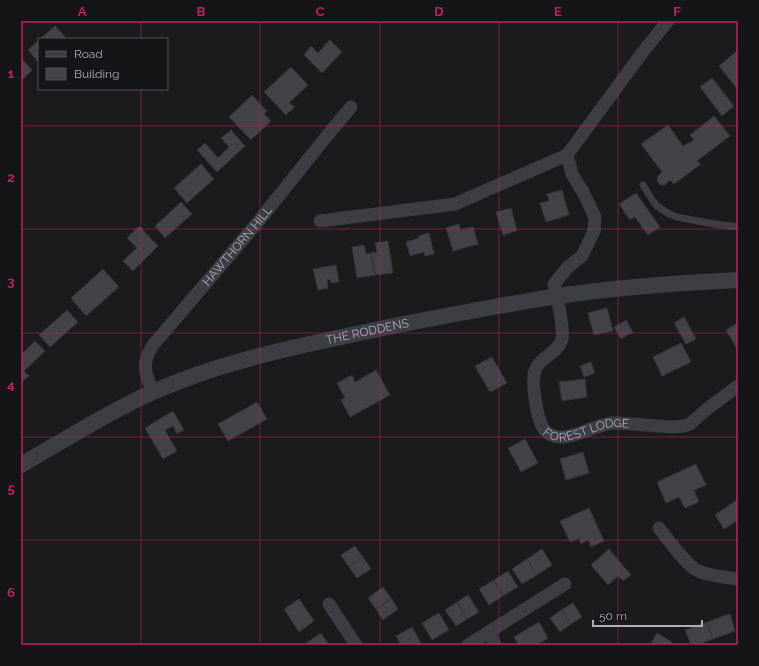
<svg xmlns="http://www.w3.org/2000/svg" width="759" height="666" font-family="Raleway,sans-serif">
<rect width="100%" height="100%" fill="#1b1a1d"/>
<!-- building -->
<path fill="#424247" stroke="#353439" d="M55 26 67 39H40Z
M39 40V63L28 50Z
M330 40 342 52 322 73 304 55 311 46 318 53Z
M738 50V90L719 66Z
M21 58 32 70 21 81Z
M291 67 308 85 289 103 295 107 286 115 264 92Z
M712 78 734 106 722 116 700 87Z
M252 95 267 111 264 114 271 121 251 140 229 117Z
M714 116 730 136 697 161 701 164 674 184 670 180 665 185H660L657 180 658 176 662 172 641 144 668 125 683 146 694 140 690 135Z
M231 130 245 146 217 172 197 150 205 143 218 158 229 147 221 138Z
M201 164 214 179 187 203 174 188Z
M562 190 569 215 546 222 540 203 549 201 547 194Z
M636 193 660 227 648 235 635 217 630 220 619 204Z
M181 202 192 214 165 238 155 226Z
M511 208 517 231 503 235 496 212Z
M459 224 460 230 473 227 478 244 453 251 446 228Z
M139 226 158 246 133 271 123 261 137 248 127 238Z
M429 233 434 254 425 256 424 252 410 256 406 242 419 238 418 236Z
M388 241 393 273 375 275 371 253 377 252 375 243Z
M364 245 366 254 371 253 375 275 357 278 352 247Z
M336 265 339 282 331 283 330 279 327 280 328 288 318 290 313 269Z
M103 269 119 287 86 316 71 298Z
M607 308 613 331 594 335 588 313Z
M67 310 78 322 50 347 39 335Z
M684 317 696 339 686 344 674 323Z
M626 320 633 332 621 339 614 327Z
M738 323V349H737L726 330Z
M35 341 45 351 24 371 29 376 21 383V355Z
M681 343 691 362 662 376 653 357Z
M492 357 507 383 490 392 475 366Z
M591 362 595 373 584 377 580 366Z
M376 370 390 395 350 417 341 400 345 398 337 383 352 375 355 382Z
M585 379 587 397 562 401 559 382Z
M257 402 267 419 228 441 218 424Z
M173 411 184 430 177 434 173 426 165 430 177 451 163 459 145 428Z
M525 439 538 463 521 472 508 448Z
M583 452 589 473 566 480 560 459Z
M696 464 706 485 694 490 699 502 685 508 679 497 666 503 657 482Z
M738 499V520L724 529 715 515Z
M589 508 604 541 591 547 588 540 581 544 579 538 570 542 560 521Z
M355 546 363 557 349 567 341 555Z
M542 549 552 565 537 575 527 559Z
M609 549 631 575 623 581 618 576 608 585 591 565Z
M363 557 371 569 357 578 349 567Z
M527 559 537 575 522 584 512 569Z
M508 571 518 587 503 596 494 580Z
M494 580 503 596 489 605 479 589Z
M383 587 391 598 376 609 368 598Z
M468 595 479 612 467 619 457 602Z
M391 598 398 609 383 620 376 609Z
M299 599 314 621 299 632 284 609Z
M457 602 467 619 456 626 445 610Z
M573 603 582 617 571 624 561 610Z
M561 610 571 624 560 632 550 618Z
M439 613 449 630 432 640 422 623Z
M730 614 735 631 713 639 707 622Z
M539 622 548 638 537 645H519L514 637Z
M707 622 713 639 696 645H691L685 630Z
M412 627 422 645H401L396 636Z
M321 633 329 645H303L305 644Z
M657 633 672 642 671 645H650Z"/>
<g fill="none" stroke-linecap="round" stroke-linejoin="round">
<!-- service -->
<path stroke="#3d3d44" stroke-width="7" d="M643 185 653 201 657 206 669 214 677 217 708 223 738 227"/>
<!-- minor -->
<g stroke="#3d3d44" stroke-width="13">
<path id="s1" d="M567 155 572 174 583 192 595 217 594 231 582 256 568 267 554 284C557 296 564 328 562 339 558 353 541 357 536 368 530 379 537 418 543 428 546 433 553 437 559 437 565 438 571 435 577 434 588 430 600 425 612 423H618L672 427 684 426 690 424 707 409 738 386"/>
<path d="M320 221 455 204 567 155 642 53 668 21"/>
<path id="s2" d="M153 392C145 374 141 363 153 345L258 222 326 137 351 107"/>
<path d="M659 528C668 539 686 565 698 571 710 576 725 577 738 579"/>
<path d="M329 604 356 645"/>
<path d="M489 632 495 645"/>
<path d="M468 645 565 584"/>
</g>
<!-- tertiary -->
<path stroke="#3d3d44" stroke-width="16" id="s3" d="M21 465C64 440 107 413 153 392 216 364 284 349 351 335 400 324 449 315 499 306 519 303 538 299 558 296 618 287 678 283 738 280"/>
</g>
<!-- grid -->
<path fill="none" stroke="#c12060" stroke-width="1" stroke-opacity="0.55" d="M141 21V39M260 21V645M380 21V645M499 21V645M618 21V645M141 89V645M21 126H738M21 229H738M21 333H738M21 437H738M21 540H738"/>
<g text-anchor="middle" stroke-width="3.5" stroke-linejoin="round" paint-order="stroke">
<!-- street labels -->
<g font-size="12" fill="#acb0bd" stroke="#151518">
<text dy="4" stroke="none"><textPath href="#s2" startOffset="180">HAWTHORN HILL</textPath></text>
<text dy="4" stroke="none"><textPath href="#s3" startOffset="374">THE RODDENS</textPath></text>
<text dy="4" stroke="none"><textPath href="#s1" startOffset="354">FOREST LODGE</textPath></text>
</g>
</g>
<!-- border -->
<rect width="759" height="666" fill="none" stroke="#151518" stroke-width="44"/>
<!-- legend -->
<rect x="38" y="38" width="130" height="52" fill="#151518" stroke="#51535a"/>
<rect x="46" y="51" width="20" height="6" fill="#3d3d44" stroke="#51535a"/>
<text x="74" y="58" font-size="12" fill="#acb0bd">Road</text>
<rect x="46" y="68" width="20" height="12" fill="#424247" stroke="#51535a"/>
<text x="74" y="78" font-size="12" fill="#acb0bd">Building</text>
<!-- scale -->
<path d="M593 620v6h109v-6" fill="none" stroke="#acb0bd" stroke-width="2"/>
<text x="599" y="620" font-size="12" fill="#acb0bd" stroke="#151518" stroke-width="3" paint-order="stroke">50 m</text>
<rect x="22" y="22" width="715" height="622" fill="none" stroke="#c12060" stroke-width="1.5"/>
<g font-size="13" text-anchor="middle" font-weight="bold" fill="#c12060">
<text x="82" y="16">A</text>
<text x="201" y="16">B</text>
<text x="320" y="16">C</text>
<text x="439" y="16">D</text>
<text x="558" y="16">E</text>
<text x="677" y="16">F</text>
<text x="11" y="78">1</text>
<text x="11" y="182">2</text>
<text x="11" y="286">3</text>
<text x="11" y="389">4</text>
<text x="11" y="493">5</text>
<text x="11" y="597">6</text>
</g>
</svg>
